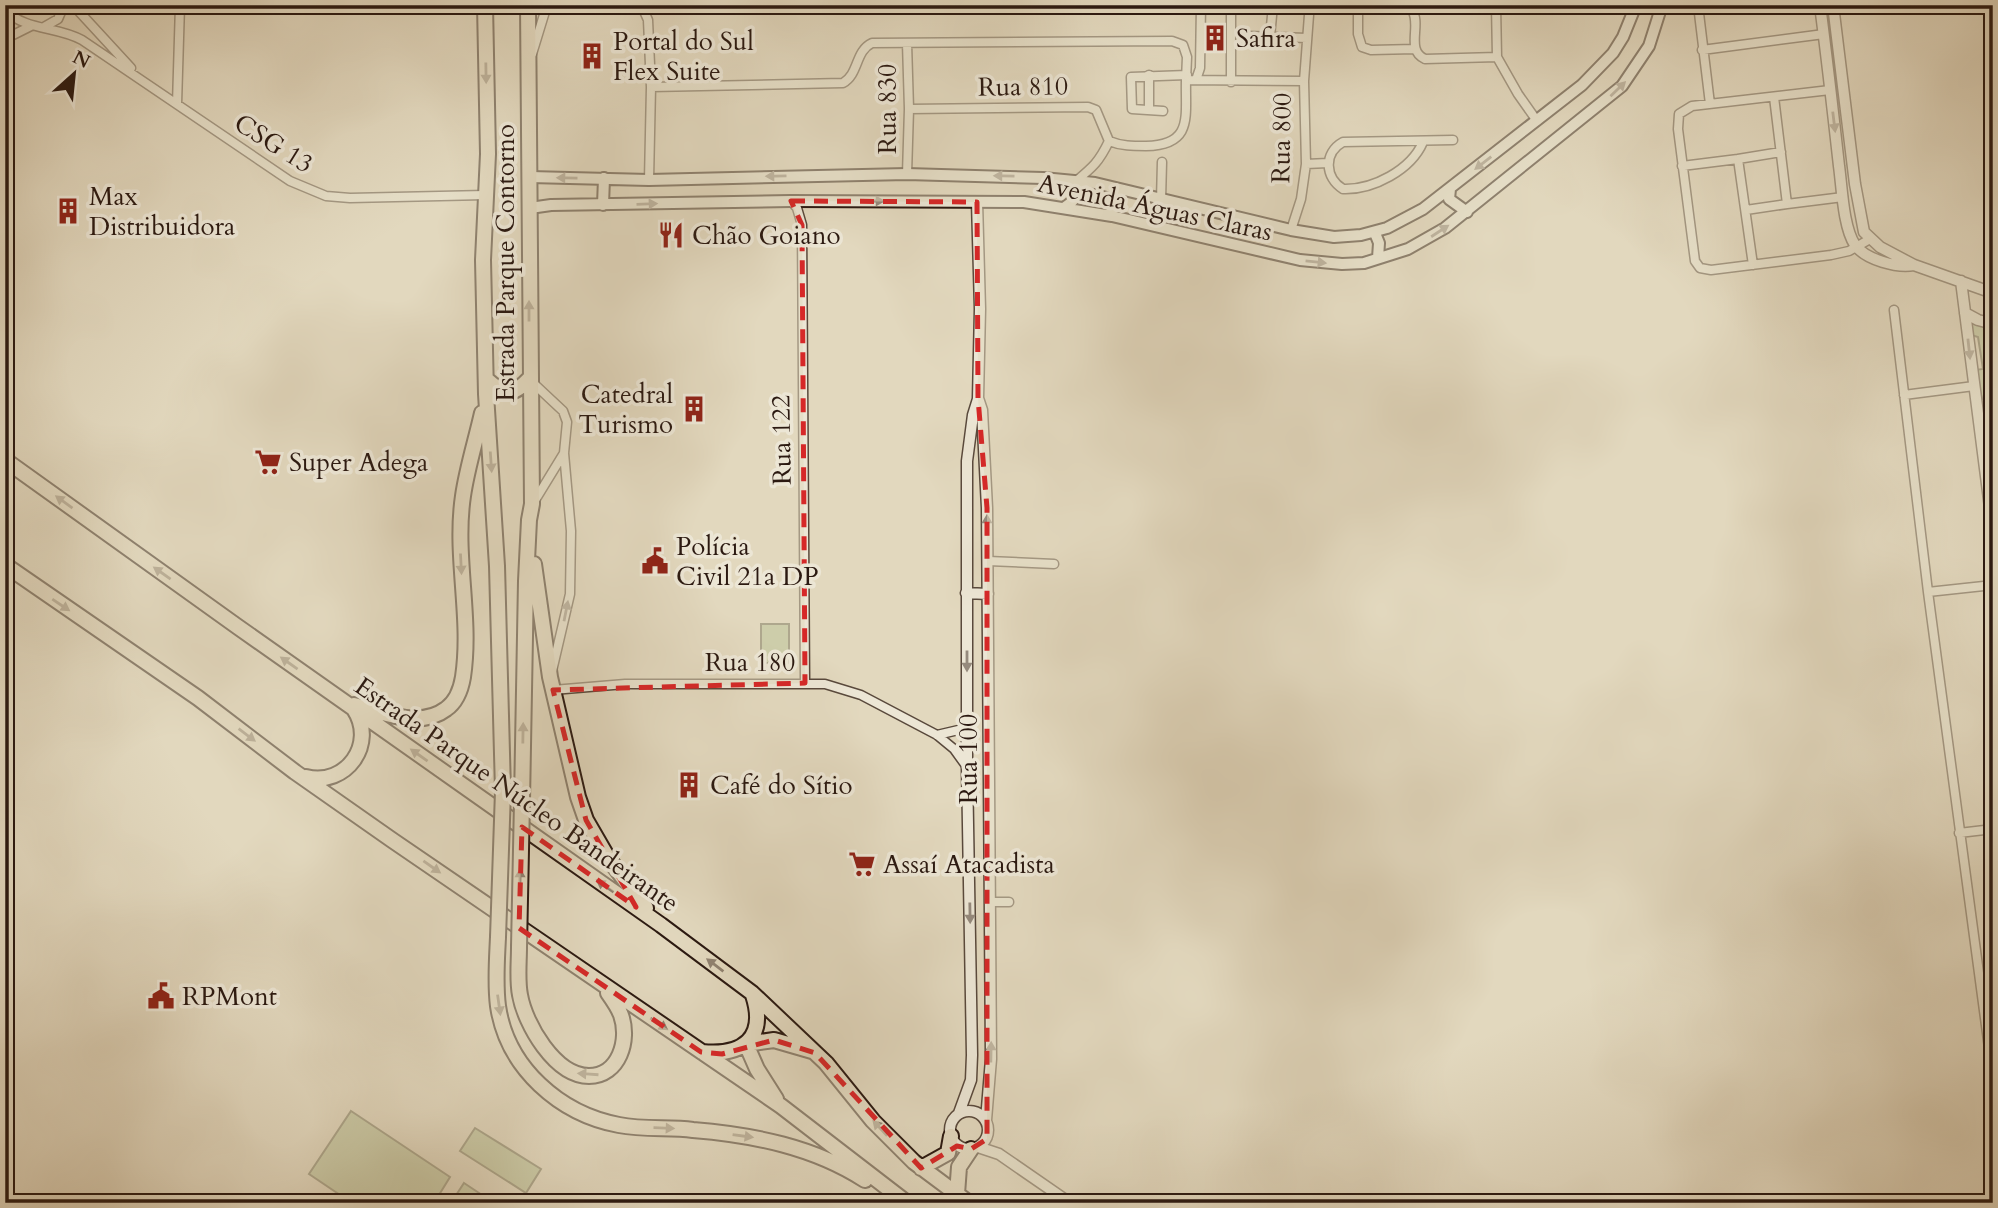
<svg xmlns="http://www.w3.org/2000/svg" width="1998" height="1208" font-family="Cardo,serif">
<rect width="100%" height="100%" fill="#e2d8be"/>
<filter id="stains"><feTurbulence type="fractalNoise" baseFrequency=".00286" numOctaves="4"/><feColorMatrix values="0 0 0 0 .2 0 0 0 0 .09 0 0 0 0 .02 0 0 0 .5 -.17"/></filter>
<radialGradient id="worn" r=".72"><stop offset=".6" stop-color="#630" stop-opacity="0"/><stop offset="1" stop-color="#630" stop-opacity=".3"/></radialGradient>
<!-- green -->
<path fill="#b3bf92" stroke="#6f6c52" stroke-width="2" d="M1970 322 1993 328V436L1989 401 1982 399 1975 370 1983 369 1978 337 1971 335Z
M761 624H789V663H761Z
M351 1111 450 1177 434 1203H352L309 1174Z
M475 1128 541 1169 526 1193 460 1151Z
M464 1183 494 1203H451Z"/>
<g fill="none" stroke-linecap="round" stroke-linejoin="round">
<!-- minor casing -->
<g stroke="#59493c" stroke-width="11">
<path id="minor" d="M73 5 131 68
M635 5 644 11 648 20 651 87 649 180
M1231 5V82
M1355 5 1358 8V34L1362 47 1371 50 1415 49
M1496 5 1497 57 1518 94 1537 121
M1698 5 1710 104
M1358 8 1399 7 1412 10C1422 25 1405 50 1425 59L1497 57
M5 10C26 31 57 26 82 40L290 181 326 196 350 198 485 195
M44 27 58 19 64 5
M1249 36 1307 38
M1270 37 1273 5
M5 39 31 26
M907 43 909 109 907 174
M1702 50 1824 34
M532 54 547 5
M1149 75V110
M1196 80 1200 68 1201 5
M1304 81 1309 15 1307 5
M651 87 843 83C859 74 855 51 872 43L1172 41 1183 45 1187 57 1186 80 1304 81 1306 164 1301 199 1291 230
M1830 90 1692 106 1679 114 1678 129 1695 261 1700 268 1711 270 1831 255 1849 251 1870 239
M1774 97 1787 204 1843 197
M177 104 180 5
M909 109 1088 107 1096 110 1109 141C1121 146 1133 146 1146 146 1194 145 1185 116 1186 80
M1163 111 1132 109 1131 77 1187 75
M1423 142C1411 170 1373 190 1343 189 1325 178 1323 153 1343 142L1453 140
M1738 159 1781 152
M1306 164 1328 163
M1682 166 1738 159 1753 265
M1075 182C1093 167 1099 162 1109 141
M1161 200 1162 162
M791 201 797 208 802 225 805 683
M1746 210 1787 204
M1894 310 1928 592 1993 1078
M532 382 563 411 567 422 564 453 571 531 570 594 552 671
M1904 395 1974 386
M534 502 564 453
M988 561 1054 564
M1928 592 1993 585
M553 690 625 684H825L861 695 937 735 954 749 967 767
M937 735 967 728
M1959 833 1993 829
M990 902H1009"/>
</g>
<!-- tertiary casing -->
<g stroke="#59493c" stroke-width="13">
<path id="tertiary" d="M1820 5C1827 59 1833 112 1839 166 1842 187 1843 227 1855 245 1866 260 1897 268 1914 265
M1833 5 1855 184 1864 232 1880 247 1914 265 1993 293
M977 202 980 309 978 398 982 410 987 508 991 1059 986 1120
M1961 281 1993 531
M1965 313 1978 320 1993 324
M966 593 988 594
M950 1130a19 19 0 1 1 38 0a19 19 0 1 1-38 0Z
M959 1113 971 1080 972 1055 967 767V461L973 415 978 399
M978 1147 999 1154 1070 1203"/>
</g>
<!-- secondary casing -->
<g stroke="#2b1911" stroke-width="14">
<path id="secondary" d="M530 177 649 180 907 174 1043 178 1095 183 1291 230 1334 237 1361 235 1387 228 1423 209 1582 85 1613 53 1623 37 1636 5
M1450 189 1449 199 1467 212
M603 205 604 178
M1065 207C1075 201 1079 193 1075 182
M530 208 551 205 791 201 1024 202 1112 216 1300 260 1342 264 1364 263 1408 249 1445 228 1622 86 1649 46 1662 5
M1112 216 1111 202 1120 190
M1375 233 1379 243 1378 258"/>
</g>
<!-- trunk casing -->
<g stroke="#2b1911" stroke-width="18">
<path id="trunk" d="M485 5 488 154 483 260 486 394 497 566 503 791
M486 379C504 395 511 398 529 379
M5 460 238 627 661 925 752 993 826 1063 873 1121 914 1162 969 1203
M534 564 550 677 578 797 586 820 608 858 646 908
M5 565 198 698 295 772 392 840 781 1106 907 1203
M354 705C382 712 420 729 446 709 456 702 461 689 463 677 472 617 454 556 463 496 467 468 476 440 482 413
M306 777C346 787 377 744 354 709
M522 801 526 581 529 520 532 504 528 5
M498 937C497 960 495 983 498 1006 507 1068 560 1114 619 1125 644 1130 669 1127 693 1130 754 1135 814 1147 865 1180
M519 947C519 963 517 980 520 995 525 1024 555 1076 589 1076 619 1076 630 1040 621 1015 618 1007 613 1000 608 993
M702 1052C743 1056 767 1038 753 995
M776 1099 757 1069 746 1044 774 1040 812 1051
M921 1168 948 1153 951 1136
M957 1194 959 1167 971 1149"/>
</g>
<!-- minor -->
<use href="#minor" stroke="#ece6d5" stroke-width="8"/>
<!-- tertiary -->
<use href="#tertiary" stroke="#ece6d5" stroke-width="10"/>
<!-- secondary -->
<use href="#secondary" stroke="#ece6d5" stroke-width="10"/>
<!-- trunk -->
<use href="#trunk" stroke="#e2d8be" stroke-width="14"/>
<!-- trunk-bridge casing -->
<g stroke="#2b1911" stroke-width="18" stroke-linecap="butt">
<path id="trunk-bridge" d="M498 937 503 791
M519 947 522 801"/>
</g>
<!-- trunk-bridge -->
<use href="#trunk-bridge" stroke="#e2d8be" stroke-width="14"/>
</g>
<!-- one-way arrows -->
<defs><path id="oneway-solid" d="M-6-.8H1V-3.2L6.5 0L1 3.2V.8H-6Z" transform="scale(1.75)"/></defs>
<g fill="#908270">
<use href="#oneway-solid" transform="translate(486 73) rotate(89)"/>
<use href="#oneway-solid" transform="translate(529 311) rotate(-90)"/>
<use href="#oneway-solid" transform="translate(491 462) rotate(86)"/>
<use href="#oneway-solid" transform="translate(64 502) rotate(-144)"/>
<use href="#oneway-solid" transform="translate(461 564) rotate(87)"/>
<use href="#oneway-solid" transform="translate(162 573) rotate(-145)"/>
<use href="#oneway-solid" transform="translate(61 605) rotate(34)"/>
<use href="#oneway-solid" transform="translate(289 663) rotate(-145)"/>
<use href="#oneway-solid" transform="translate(523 733) rotate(-89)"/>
<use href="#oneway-solid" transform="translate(247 735) rotate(37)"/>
<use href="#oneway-solid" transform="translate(419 755) rotate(-145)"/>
<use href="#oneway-solid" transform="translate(432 867) rotate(35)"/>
<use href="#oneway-solid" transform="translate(520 879) rotate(-89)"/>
<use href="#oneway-solid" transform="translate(605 886) rotate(-145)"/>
<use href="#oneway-solid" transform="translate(715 965) rotate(-143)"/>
<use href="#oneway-solid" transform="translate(499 1005) rotate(82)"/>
<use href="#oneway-solid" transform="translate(659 1024) rotate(34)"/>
<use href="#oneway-solid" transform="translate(588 1074) rotate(-176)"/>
<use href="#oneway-solid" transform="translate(664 1128) rotate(2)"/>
<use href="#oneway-solid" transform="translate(880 1128) rotate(-133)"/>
<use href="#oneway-solid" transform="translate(743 1136) rotate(8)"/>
</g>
<g fill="#958a7d">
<use href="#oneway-solid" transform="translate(1618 89) rotate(-44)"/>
<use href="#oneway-solid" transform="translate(1834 122) rotate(83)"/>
<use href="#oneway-solid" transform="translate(1483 163) rotate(142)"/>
<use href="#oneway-solid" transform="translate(776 176) rotate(179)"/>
<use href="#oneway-solid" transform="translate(1004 176) rotate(-179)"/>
<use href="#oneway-solid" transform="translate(567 178) rotate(-179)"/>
<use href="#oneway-solid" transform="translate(874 201)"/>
<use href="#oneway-solid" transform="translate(647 204) rotate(-2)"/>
<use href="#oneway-solid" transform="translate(1440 231) rotate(-33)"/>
<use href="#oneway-solid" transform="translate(1316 262) rotate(6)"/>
<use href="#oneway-solid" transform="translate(1969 349) rotate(84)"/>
<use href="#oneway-solid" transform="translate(987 525) rotate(-90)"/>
<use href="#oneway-solid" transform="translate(566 611) rotate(-79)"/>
<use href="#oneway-solid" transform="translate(967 661) rotate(90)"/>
<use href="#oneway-solid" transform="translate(970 913) rotate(89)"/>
<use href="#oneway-solid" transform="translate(991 1052) rotate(-89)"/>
</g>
<!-- marked area -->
<path d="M0 0H1998V1208H0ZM791 201 977 202 978 398 987 508V1139L971 1149 957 1146 921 1168 815 1053 774 1040 722 1054 701 1052 519 928 522 827 636 907 586 820 553 690 805 683 802 225Z" fill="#e2d8be" fill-opacity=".55" fill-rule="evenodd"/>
<path fill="none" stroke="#d62828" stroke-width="5" stroke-dasharray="14 9" stroke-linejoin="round" d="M791 201 977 202 978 398 987 508V1139L971 1149 957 1146 921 1168 815 1053 774 1040 722 1054 701 1052 519 928 522 827 636 907 586 820 553 690 805 683 802 225Z"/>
<!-- icons -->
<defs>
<g id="building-bare" transform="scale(2.1)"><path d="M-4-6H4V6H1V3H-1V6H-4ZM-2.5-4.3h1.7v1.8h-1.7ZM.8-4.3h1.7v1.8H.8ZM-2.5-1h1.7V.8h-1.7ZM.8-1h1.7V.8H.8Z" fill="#8f2418" stroke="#ece6d5" stroke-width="2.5" paint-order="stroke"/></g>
<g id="restaurant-bare" transform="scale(2.1)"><path d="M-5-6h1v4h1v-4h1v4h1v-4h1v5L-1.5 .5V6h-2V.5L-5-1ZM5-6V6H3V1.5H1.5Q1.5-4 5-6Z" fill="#8f2418" stroke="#ece6d5" stroke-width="2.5" paint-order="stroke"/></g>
<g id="supermarket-bare" transform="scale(2.1)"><path d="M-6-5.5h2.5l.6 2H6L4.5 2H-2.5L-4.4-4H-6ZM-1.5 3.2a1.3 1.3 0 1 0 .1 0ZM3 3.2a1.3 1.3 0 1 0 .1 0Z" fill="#8f2418" stroke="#ece6d5" stroke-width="2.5" paint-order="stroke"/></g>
<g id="civic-bare" transform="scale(2.1)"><path d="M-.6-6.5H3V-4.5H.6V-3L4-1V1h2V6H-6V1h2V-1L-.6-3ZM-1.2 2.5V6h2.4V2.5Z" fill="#8f2418" stroke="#ece6d5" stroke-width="2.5" paint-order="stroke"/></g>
</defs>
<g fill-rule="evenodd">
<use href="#building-bare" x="1215" y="38"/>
<use href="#building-bare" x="592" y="56"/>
<use href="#building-bare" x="68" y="211"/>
<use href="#restaurant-bare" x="671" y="235"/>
<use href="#building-bare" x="694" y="409"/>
<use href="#supermarket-bare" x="268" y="462"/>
<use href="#civic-bare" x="655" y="561"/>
<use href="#building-bare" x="689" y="785"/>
<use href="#supermarket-bare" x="862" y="864"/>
<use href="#civic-bare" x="161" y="996"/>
</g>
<g text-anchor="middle" stroke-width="7" stroke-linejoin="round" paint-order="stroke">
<!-- poi labels -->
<g font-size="26" fill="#2b1911" stroke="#ece6d5" text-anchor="start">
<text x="1236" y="47">Safira</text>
<text x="613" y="50">Portal do Sul<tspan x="613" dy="30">Flex Suite</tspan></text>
<text x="89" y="205">Max<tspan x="89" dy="30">Distribuidora</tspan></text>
<text x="692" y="244">Chão Goiano</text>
<text x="673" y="403" text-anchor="end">Catedral<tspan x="673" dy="30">Turismo</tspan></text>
<text x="289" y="471">Super Adega</text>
<text x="676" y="555">Polícia<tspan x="676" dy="30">Civil 21a DP</tspan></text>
<text x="710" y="794">Café do Sítio</text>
<text x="883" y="873">Assaí Atacadista</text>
<text x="182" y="1005">RPMont</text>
</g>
<!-- street labels -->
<g font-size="26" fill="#2b1911" stroke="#ece6d5">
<text transform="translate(1023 86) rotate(-1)" y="9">Rua 810</text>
<text transform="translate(887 109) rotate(-90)" y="9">Rua 830</text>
<text transform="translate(1281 138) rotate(-89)" y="9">Rua 800</text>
<text transform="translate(274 143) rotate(32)" y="9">CSG 13</text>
<text transform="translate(1155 207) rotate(12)" y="9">Avenida Águas Claras</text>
<text transform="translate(505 263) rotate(-90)" y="9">Estrada Parque Contorno</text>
<text transform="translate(781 440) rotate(-91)" y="9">Rua 122</text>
<text x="750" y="671">Rua 180</text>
<text transform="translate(968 759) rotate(-90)" y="9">Rua 100</text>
<text transform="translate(517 794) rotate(35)" y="9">Estrada Parque Núcleo Bandeirante</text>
</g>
</g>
<!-- margin -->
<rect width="1998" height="1208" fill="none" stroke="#e2d8be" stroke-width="28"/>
<rect x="7" y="7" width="1984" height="1194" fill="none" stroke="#2b1911" stroke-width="3.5"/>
<rect x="14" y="14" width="1970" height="1180" fill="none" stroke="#2b1911" stroke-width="2"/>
<!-- north arrow -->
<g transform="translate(74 74) rotate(27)" stroke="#ece6d5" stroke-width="5" paint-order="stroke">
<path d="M0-5L12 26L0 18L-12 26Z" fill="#2b1911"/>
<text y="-10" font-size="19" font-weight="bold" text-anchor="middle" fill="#2b1911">N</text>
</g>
<rect width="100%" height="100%" filter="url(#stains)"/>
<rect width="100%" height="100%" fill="url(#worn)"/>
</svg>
